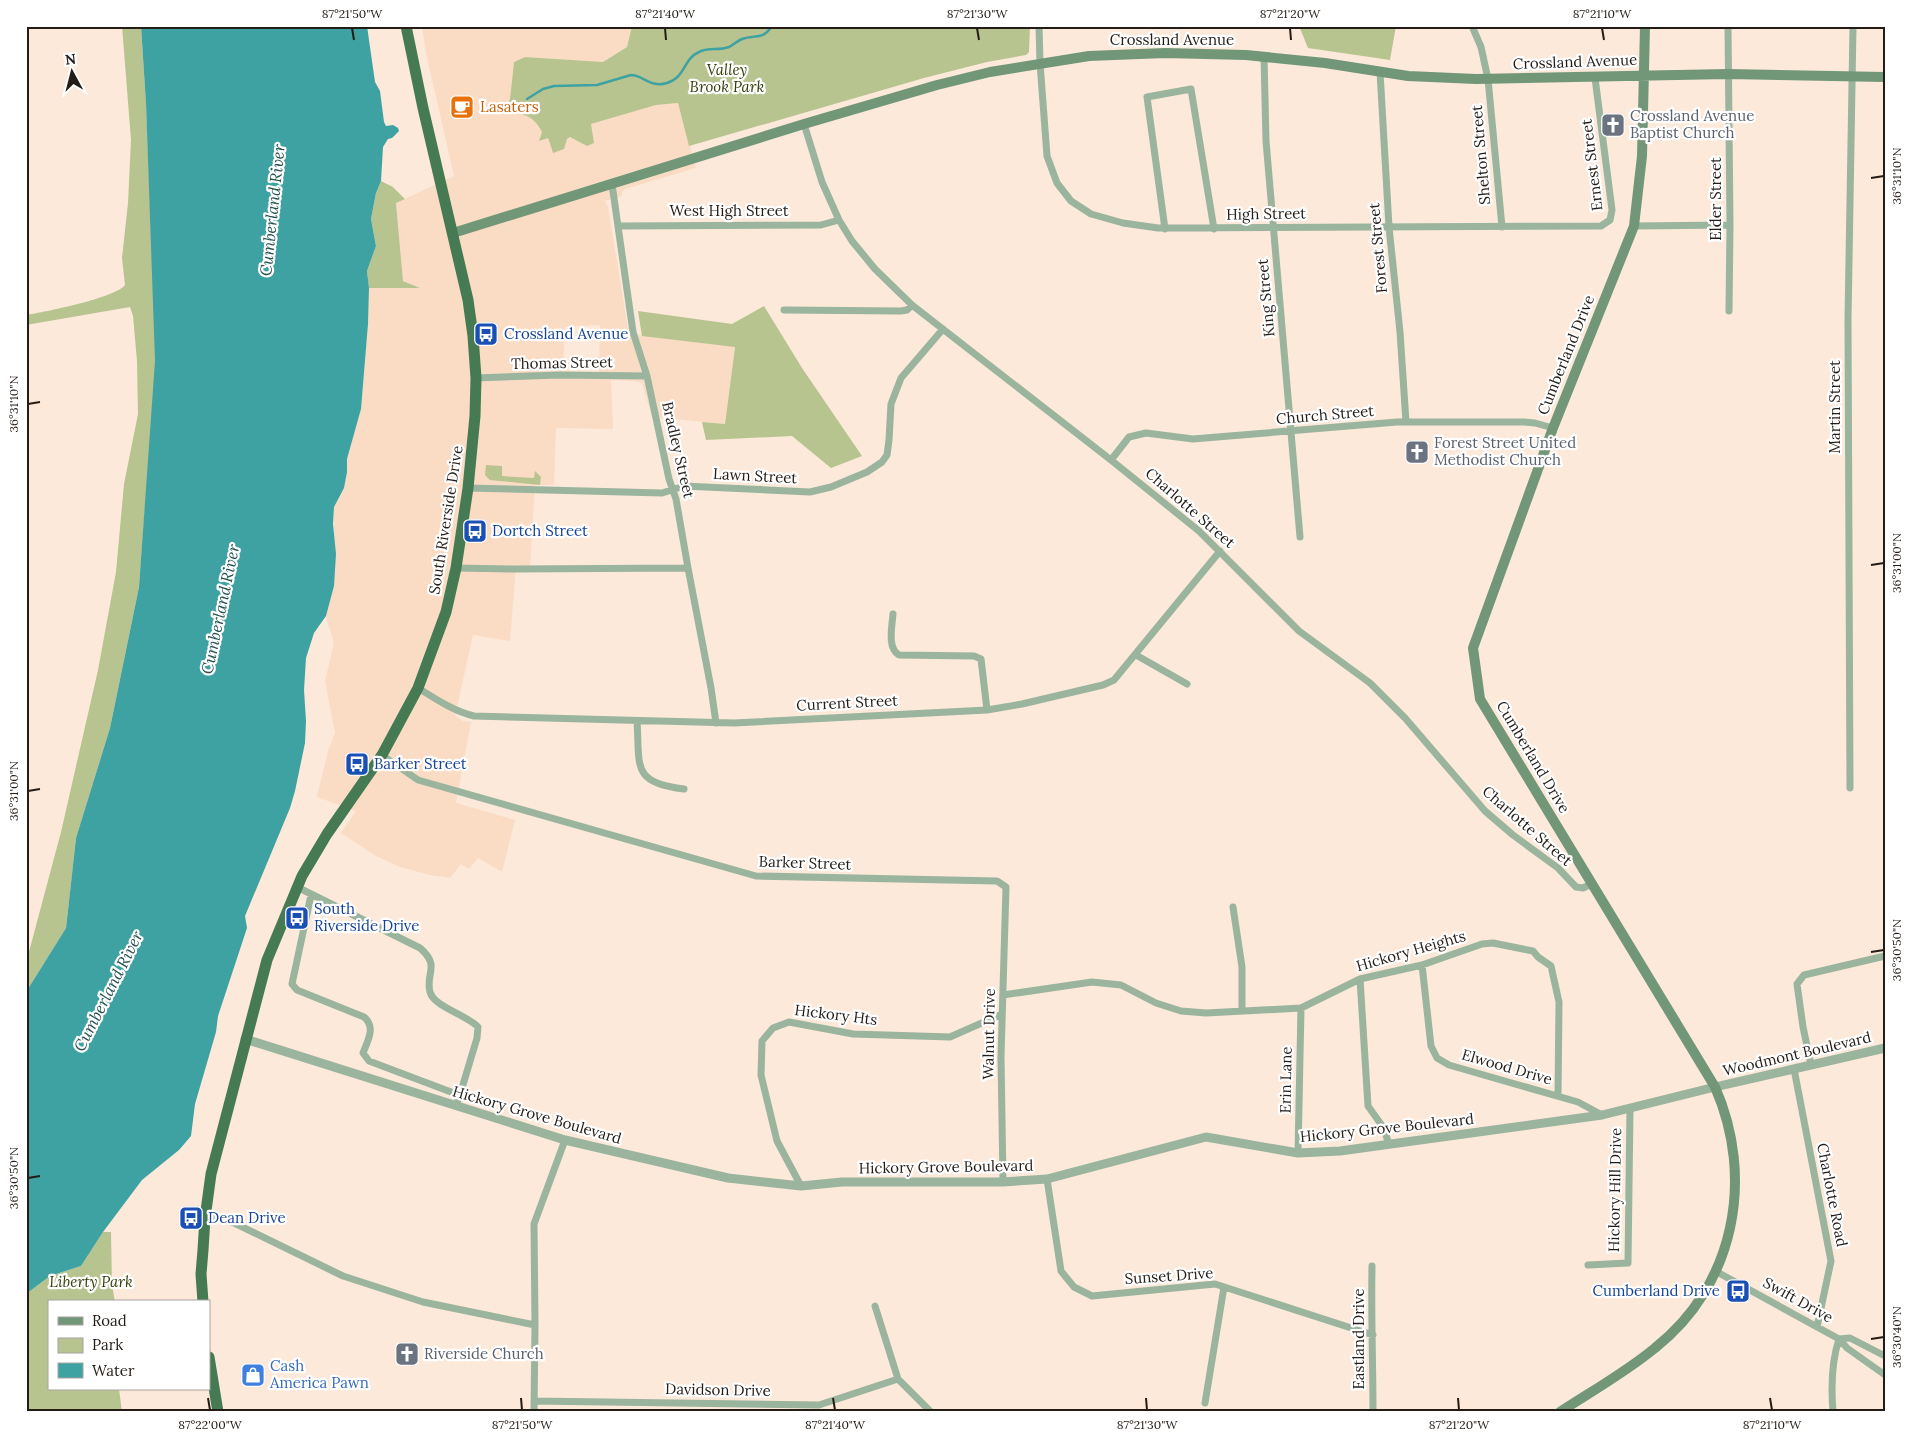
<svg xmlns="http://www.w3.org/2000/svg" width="1911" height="1438" font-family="Lora,serif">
<rect width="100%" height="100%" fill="#fce9da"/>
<!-- built -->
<path fill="#fadcc5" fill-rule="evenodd" d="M422 26H632L627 47 603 62 525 57 514 62 510 99 507 110 521 112 538 123 542 132 539 141 548 138 552 152 570 137 587 146 591 124 656 105 678 103 696 168 625 189 622 192V196L605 201 608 207 629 334 735 346 725 424 652 417 642 383 635 381 611 380 613 429 556 428 554 485H535L530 566 516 567 510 641 473 635 455 716 463 721 471 722 456 803 515 820 502 872 478 858 469 869 461 864 450 878 430 875 400 867 376 856 341 833 356 811 317 797 328 751 335 733 325 681 334 643 326 616 334 586V507L344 488 347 472V459L361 409 368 324 369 288H419L403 281 396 203 454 176 426 53ZM600 325 599 372 563 371 565 327Z"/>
<!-- green -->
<path fill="#b8c48f" d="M122 26H141L146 104 156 361 139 587 110 728 76 838 66 928 26 992V963L61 832 98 670 116 572 124 484 138 414 137 361 133 316 130 307 26 325V315C45 312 115 298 125 285L122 258 128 203 131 140Z
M632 26H1030L1029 52 1026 55 987 62 924 78 689 146 678 103 656 105 591 124 594 143 587 146 570 137 567 139 564 149 553 153 548 138 539 141 542 132C535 116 522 113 506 110L510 99 514 62 525 57 603 62 627 47Z
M1299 26H1396L1390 60 1308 48Z
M381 181 393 187 405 199 396 203 403 281 420 288H369L367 271 376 246 371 219 376 193Z
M764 306 802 368 862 456 831 468 792 436 706 440 702 422 725 424 735 347 642 336 638 311 732 324Z
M486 465 502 466V476L534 478 535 471 541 477 540 485 490 480 485 475Z
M103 1232H111L112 1285 115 1302H49V1389H119L122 1412H26V1294L50 1276 81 1266Z"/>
<!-- water -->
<path fill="#3ea2a2" d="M141 26H367L375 82 380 91 384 122 386 126 393 125 398 128 399 131 392 138 388 139 383 147 381 181 376 193 371 219 376 246 367 271 369 288 368 324 361 409 347 459V472L344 488 334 507 333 524 336 554 334 586 326 616 314 633 306 658 304 690 306 721 305 743 295 791 290 808 245 916 247 928 218 1016 216 1032 195 1104 191 1136 179 1150 142 1180 103 1232 81 1266 50 1276 26 1294V992L66 928 76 838 110 728 139 587 155 361 146 104Z"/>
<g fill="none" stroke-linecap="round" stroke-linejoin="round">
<!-- stream -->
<path stroke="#3ea2a2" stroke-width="2.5" d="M527 99 543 89 554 86 597 85 631 75C643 75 650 88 667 83 686 77 683 59 699 52 708 47 719 51 729 47 733 45 737 41 742 39 755 34 762 41 772 26"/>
<!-- minor -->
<path stroke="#9ab49e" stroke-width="7" d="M1039 26 1040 63 1047 156 1057 183 1071 201 1091 214 1123 223 1158 228 1601 226 1610 220 1612 210 1595 78
M1472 26 1481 47 1488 79 1502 227
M1728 26 1730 225 1729 311
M1264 56 1266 141 1300 537
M1380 72 1389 227 1400 332 1406 422
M804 124 822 182 839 220 852 241 875 269 912 305 1111 460 1199 531 1299 631 1370 683 1405 718 1485 811 1513 835 1558 868 1576 887 1583 888 1591 884
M612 184 633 332 647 376 669 479 676 499 688 568 711 688 716 723
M618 226 821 225 839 220
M1634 226 1730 225
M1165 229 1147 97 1191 89 1214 229
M784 310 901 311 907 310 912 305
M476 378 559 375 647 376
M1111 460 1129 437 1146 433 1193 439 1397 422H1524L1535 423 1553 428
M468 488 662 493 684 486 810 492 831 487 867 472 882 462 887 455 889 440 891 404 901 378 943 329
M456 568 514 569 688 568
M893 614C892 627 887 648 899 655L974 656 981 659 987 710
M1136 655 1187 684
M418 688C436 699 453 711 474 716L734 723 987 710 1022 704 1103 685 1114 680 1220 551
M637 721C640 766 631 783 684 789
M382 755 418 780 756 876 997 881 1006 887 1001 1057 1003 1182
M1850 788 1848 319 1853 26
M297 887 420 948C441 966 425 973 430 992 434 1007 467 1015 478 1027L477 1038 462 1088 459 1093 457 1106
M311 895 292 984 297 990 364 1017C376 1027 368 1040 363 1053L369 1061 451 1092 459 1093
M1233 907 1242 967V1011
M1422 965 1431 1046 1437 1058 1449 1065 1578 1102 1602 1115
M1360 979 1368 1106 1383 1127 1389 1144
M1003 995 1092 982 1121 985 1156 1003 1181 1011 1206 1013 1301 1008 1360 979 1422 965 1482 944 1493 943 1533 951 1538 957 1551 966 1559 1002 1558 1096
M1811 1065 1803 1027 1797 984 1804 975 1885 956
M1794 1069 1831 1261 1817 1327
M1298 1153 1301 1008
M1047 1179 1061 1271 1074 1287 1092 1296 1215 1284 1373 1335
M801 1186 777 1141 761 1075 762 1041 773 1028 789 1022 853 1034 950 1037 1002 1014
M205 1218 226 1219 343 1276 423 1302 535 1325
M1588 1265 1628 1263 1630 1108
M1372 1266C1371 1315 1373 1363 1373 1412
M1717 1272 1839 1339 1847 1348 1885 1375
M875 1306 898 1379 931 1412
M1839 1339 1850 1338 1885 1356
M534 1401 819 1405 898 1379
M1205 1403 1224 1287
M534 1412 535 1325 534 1224 565 1140
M1833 1412C1831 1387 1831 1363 1839 1339"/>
<!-- tertiary -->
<path stroke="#9ab49e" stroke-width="9" d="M245 1039 565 1140 728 1178 801 1186 842 1182H1003L1047 1179 1206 1137 1298 1153 1340 1151 1602 1115 1715 1087 1885 1048"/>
<!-- secondary -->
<path stroke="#719778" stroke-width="10" d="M453 233 804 124 937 85 990 72 1089 56 1165 53 1246 55 1325 63 1408 76 1476 79 1728 74 1885 77
M1560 1412C1592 1391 1626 1372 1655 1348 1735 1285 1755 1178 1715 1087L1480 699 1473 648 1553 428 1634 226 1642 156 1645 26"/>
<!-- trunk -->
<path stroke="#467a52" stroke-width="11" d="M203 1302 201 1274 203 1250 205 1218 211 1174 267 960 302 876 327 834 382 755 418 688 446 612 456 568 468 488 475 416 476 378 473 336 468 300 423 108 406 26
M209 1357 218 1412"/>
</g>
<!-- ticks -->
<path fill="none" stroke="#241c16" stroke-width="2" d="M352 28 354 40M665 28 666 40M977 28 979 40M1290 28 1291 40M1602 28 1604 40M1871 178 1884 176M28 404 40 402M1871 565 1884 563M28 791 40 789M1871 952 1884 950M28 1178 40 1176M1871 1339 1884 1337M208 1398 210 1410M521 1398 522 1410M833 1398 835 1410M1146 1398 1147 1410M1458 1398 1459 1410M1770 1398 1772 1410"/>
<!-- icons -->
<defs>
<g id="cafe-square" transform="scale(1.25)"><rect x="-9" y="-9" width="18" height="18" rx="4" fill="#e8710a" stroke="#fff"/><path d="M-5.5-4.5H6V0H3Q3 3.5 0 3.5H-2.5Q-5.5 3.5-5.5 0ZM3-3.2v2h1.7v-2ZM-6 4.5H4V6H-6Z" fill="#fff"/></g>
<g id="church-square" transform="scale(1.25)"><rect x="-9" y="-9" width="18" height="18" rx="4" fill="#6b7280" stroke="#fff"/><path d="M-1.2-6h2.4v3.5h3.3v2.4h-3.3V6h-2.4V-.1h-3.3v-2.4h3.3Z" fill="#fff"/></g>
<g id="bus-square" transform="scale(1.25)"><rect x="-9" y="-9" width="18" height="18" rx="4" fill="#1a4fb4" stroke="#fff"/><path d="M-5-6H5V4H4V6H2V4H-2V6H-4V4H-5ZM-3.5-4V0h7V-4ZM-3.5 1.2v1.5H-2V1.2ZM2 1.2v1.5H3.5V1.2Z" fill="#fff"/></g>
<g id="shop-square" transform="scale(1.25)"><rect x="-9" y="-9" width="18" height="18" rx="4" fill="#3f7fe0" stroke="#fff"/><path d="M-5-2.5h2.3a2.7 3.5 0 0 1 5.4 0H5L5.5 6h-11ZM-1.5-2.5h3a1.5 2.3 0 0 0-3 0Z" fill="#fff"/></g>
</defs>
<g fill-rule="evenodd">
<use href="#cafe-square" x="462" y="107"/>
<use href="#church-square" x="1613" y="125"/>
<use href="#bus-square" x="486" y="334"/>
<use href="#church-square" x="1417" y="452"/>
<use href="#bus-square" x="475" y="531"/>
<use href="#bus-square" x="357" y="764"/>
<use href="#bus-square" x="297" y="918"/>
<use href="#bus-square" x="191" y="1218"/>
<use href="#bus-square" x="1738" y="1291"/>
<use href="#church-square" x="407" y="1354"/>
<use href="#shop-square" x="253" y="1375"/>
</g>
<g text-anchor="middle" stroke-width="4.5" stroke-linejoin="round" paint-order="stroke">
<!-- street labels -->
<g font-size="15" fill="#241c16" stroke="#fff">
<text x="1172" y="45">Crossland Avenue</text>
<text transform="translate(1575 62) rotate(-2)" y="5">Crossland Avenue</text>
<text transform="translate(1481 155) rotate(-95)" y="5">Shelton Street</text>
<text transform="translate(1592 165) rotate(-97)" y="5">Ernest Street</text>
<text transform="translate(1716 199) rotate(-90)" y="5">Elder Street</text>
<text x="729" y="216">West High Street</text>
<text transform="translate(1266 214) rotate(-1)" y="5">High Street</text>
<text transform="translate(1378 248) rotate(-95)" y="5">Forest Street</text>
<text transform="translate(1266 298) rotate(-95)" y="5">King Street</text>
<text transform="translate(1566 355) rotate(-68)" y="5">Cumberland Drive</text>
<text transform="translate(562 363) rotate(-1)" y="5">Thomas Street</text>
<text transform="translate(1835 407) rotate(-90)" y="5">Martin Street</text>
<text transform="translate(1325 415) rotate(-5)" y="5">Church Street</text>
<text transform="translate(678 450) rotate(77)" y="5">Bradley Street</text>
<text transform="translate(755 476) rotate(3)" y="5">Lawn Street</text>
<text transform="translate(1190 508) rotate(41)" y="5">Charlotte Street</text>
<text transform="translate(446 520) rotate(-81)" y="5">South Riverside Drive</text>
<text transform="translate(847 703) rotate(-3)" y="5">Current Street</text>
<text transform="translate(1533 757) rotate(59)" y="5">Cumberland Drive</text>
<text transform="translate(1527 826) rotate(41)" y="5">Charlotte Street</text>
<text transform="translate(805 863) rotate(2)" y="5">Barker Street</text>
<text transform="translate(1411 951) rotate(-16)" y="5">Hickory Heights</text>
<text transform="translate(836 1015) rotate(7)" y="5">Hickory Hts</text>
<text transform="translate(989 1034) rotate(-89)" y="5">Walnut Drive</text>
<text transform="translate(1797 1054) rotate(-13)" y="5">Woodmont Boulevard</text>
<text transform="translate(1507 1067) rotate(16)" y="5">Elwood Drive</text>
<text transform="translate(1286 1080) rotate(-89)" y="5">Erin Lane</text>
<text transform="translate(537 1115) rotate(16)" y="5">Hickory Grove Boulevard</text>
<text transform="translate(1387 1128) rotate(-6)" y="5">Hickory Grove Boulevard</text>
<text transform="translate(946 1167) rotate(-1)" y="5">Hickory Grove Boulevard</text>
<text transform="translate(1615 1190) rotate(-89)" y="5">Hickory Hill Drive</text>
<text transform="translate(1832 1195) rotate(79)" y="5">Charlotte Road</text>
<text transform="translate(1169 1276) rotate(-4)" y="5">Sunset Drive</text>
<text transform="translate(1798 1300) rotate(29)" y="5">Swift Drive</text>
<text transform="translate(1359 1339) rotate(-90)" y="5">Eastland Drive</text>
<text transform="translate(718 1390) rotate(1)" y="5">Davidson Drive</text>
</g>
<!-- park labels -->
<g font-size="15" font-style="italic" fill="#353d08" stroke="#fff">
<text x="727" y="75">Valley<tspan x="727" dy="17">Brook Park</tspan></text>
<text x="91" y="1287">Liberty Park</text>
</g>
<!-- food labels -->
<g font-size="15" fill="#c56008" stroke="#fff" text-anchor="start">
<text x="480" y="112">Lasaters</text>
</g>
<!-- worship labels -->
<g font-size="15" fill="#5b616d" stroke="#fff" text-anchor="start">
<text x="1630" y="121">Crossland Avenue<tspan x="1630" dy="17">Baptist Church</tspan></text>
<text x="1434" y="448">Forest Street United<tspan x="1434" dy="17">Methodist Church</tspan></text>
<text x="424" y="1359">Riverside Church</text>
</g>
<!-- transit labels -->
<g font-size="15" fill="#164399" stroke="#fff" text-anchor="start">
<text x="504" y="339">Crossland Avenue</text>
<text x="492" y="536">Dortch Street</text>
<text x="374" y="769">Barker Street</text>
<text x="314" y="914">South<tspan x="314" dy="17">Riverside Drive</tspan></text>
<text x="208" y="1223">Dean Drive</text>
<text x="1720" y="1296" text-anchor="end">Cumberland Drive</text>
</g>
<!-- shop labels -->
<g font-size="15" fill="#366cbe" stroke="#fff" text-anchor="start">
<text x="270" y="1371">Cash<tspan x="270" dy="17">America Pawn</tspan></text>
</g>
<!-- water labels -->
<g font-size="16" font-style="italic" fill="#245050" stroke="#fff">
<text transform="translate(272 210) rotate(-84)" y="6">Cumberland River</text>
<text transform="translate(220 609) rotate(-78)" y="6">Cumberland River</text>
<text transform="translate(108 991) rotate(-63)" y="6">Cumberland River</text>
</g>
</g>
<!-- border -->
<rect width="1911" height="1438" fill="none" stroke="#ffffff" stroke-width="55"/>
<!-- legend -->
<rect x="48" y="1300" width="162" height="90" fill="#ffffff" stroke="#a7a4a2"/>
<rect x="58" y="1317" width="25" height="8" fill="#719778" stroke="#a7a4a2"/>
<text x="92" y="1326" font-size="15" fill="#241c16">Road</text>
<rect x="58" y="1338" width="25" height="15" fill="#b8c48f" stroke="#a7a4a2"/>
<text x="92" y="1350" font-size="15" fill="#241c16">Park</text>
<rect x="58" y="1363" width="25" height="15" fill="#3ea2a2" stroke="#a7a4a2"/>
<text x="92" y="1376" font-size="15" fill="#241c16">Water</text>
<!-- north arrow -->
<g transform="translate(72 72) rotate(353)" stroke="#ffffff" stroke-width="4" paint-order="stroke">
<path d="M0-4L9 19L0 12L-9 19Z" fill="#241c16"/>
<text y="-8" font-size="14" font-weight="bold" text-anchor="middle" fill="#241c16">N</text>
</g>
<rect x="28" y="28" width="1856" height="1382" fill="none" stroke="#241c16" stroke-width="2"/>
<g font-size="12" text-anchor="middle" fill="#241c16">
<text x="352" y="18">87°21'50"W</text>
<text x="665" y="18">87°21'40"W</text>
<text x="977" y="18">87°21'30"W</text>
<text x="1290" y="18">87°21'20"W</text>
<text x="1602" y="18">87°21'10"W</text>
<text transform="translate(1897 176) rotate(-90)" y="4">36°31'10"N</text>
<text transform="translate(14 404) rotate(-90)" y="4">36°31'10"N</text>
<text transform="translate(1897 563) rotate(-90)" y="4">36°31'00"N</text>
<text transform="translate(14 791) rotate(-90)" y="4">36°31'00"N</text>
<text transform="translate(1897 950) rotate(-90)" y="4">36°30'50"N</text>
<text transform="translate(14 1178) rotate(-90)" y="4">36°30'50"N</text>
<text transform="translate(1897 1337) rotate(-90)" y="4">36°30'40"N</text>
<text x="210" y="1429">87°22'00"W</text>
<text x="522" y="1429">87°21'50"W</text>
<text x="835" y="1429">87°21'40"W</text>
<text x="1147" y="1429">87°21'30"W</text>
<text x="1459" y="1429">87°21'20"W</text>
<text x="1772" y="1429">87°21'10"W</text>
</g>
</svg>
